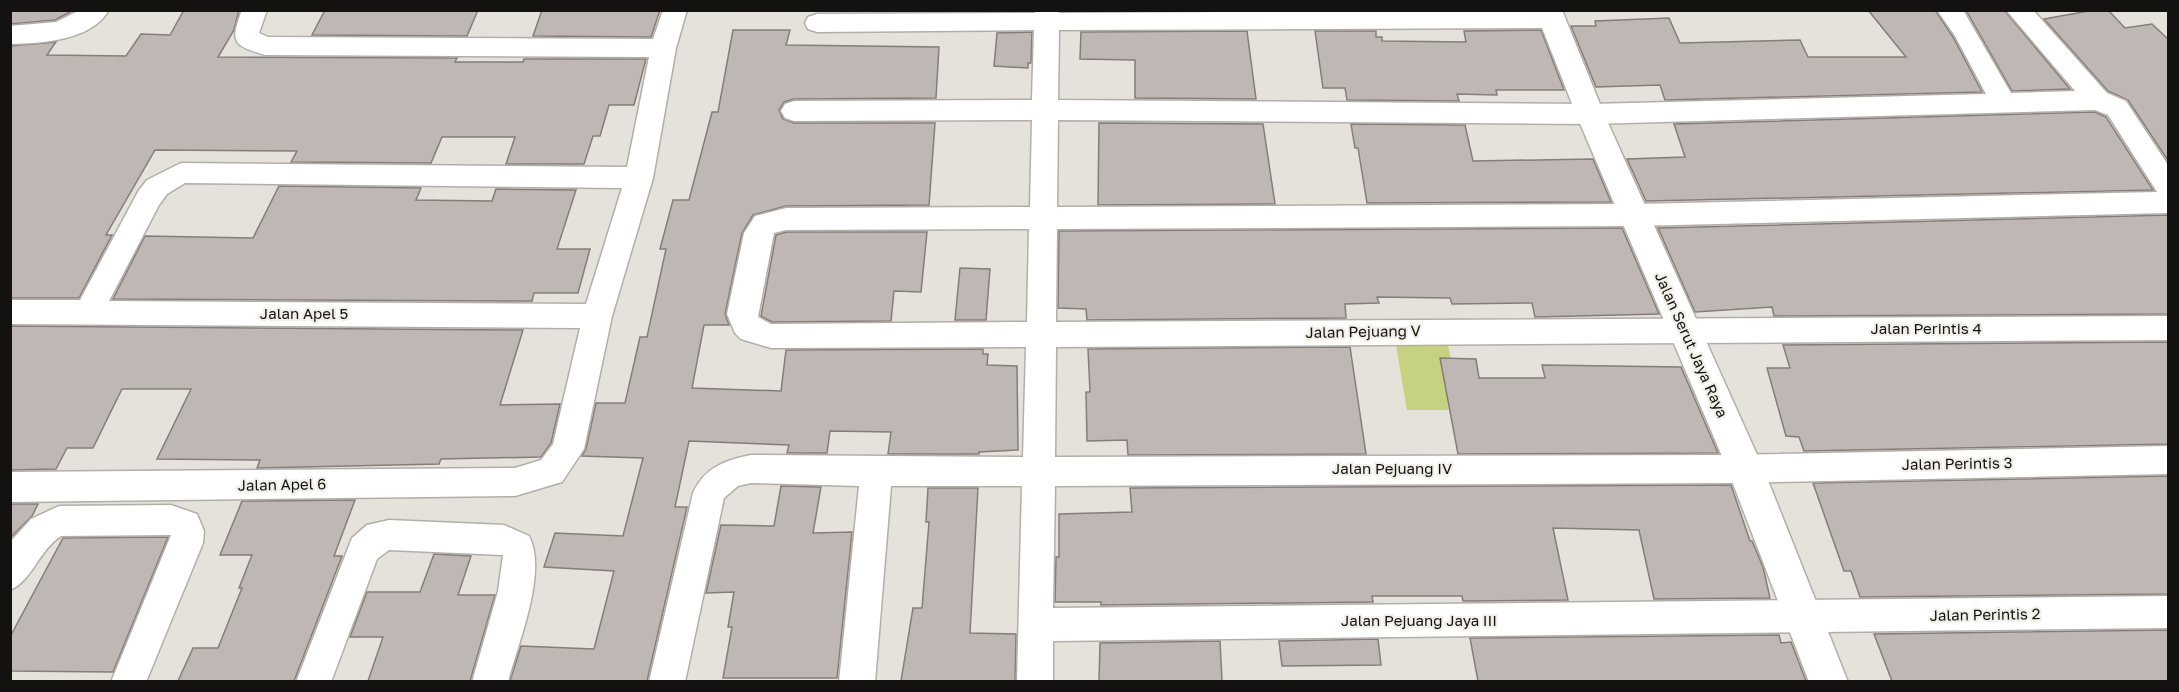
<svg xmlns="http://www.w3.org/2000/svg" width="2179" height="692" font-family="'Golos Text',sans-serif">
<rect width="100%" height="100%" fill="#e4e2da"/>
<!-- green -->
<path fill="#c6d27f" d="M1394 333H1446L1460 410H1407Z"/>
<!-- building -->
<path fill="#bfb7b4" stroke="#857d7a" stroke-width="1.5" d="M10 10H74L55 20 10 24Z
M184 10H239L234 30 218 57 457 58 455 62H523L524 59H646L634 105H609L600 136H593L584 164H506L515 137H442L431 163 291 162 297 151 155 150 106 235H112L79 298H10V46L56 42 47 55 126 56 141 34 170 35Z
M325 10H478L467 36 312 35Z
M542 10H660L651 37 533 36Z
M1868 10H1935L1953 37 1982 92 1665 100 1660 85 1596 87 1571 26H1596L1595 21 1669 18 1680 43 1800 40 1808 57H1906Z
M1966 10H2004L2070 89 2012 91Z
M2094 10H2108L2125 28 2152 24 2169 40V162L2128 100 2108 91 2044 19Z
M733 30H790L786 45 939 47 936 98 794 99 784 102 779 110 783 119 794 123H935L929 205 786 206 753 215 742 233 725 314 729 325H704L692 388 781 391 786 350 983 349V354H988L987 365 1017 366 1018 450 979 452V454H888L891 432 830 431 827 453H787L789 445 689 441 675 507H687L647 681H510L521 646 594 649 614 571 544 567 555 533 623 536 643 458 582 456 586 449 596 403H625L640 337H647L666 249H660L673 200H689L712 112H718Z
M1541 30 1564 90H1496L1497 95 1457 94 1459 101 1347 100 1345 88H1323L1315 31H1376V37H1382V41L1466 42 1464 31Z
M1247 31 1256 99 1135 98V60L1080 59 1081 32Z
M1032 32 1031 63H1028V68L994 66 997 33Z
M2095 112 2106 117 2153 190 1646 201 1627 159 1685 157 1674 124Z
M1099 123 1263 124 1275 204 1098 205Z
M1351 124 1465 125 1473 161 1593 159 1611 202 1367 203 1358 148H1355Z
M279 186 421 188 416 200 492 201 496 189 576 190 557 249H590L578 293H534L532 301 113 299 145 236 253 238Z
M2169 215V314L1774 316 1772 307 1695 312 1658 228Z
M1622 228 1659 314 1535 317 1532 303 1452 304 1450 298 1377 297 1379 303 1345 304 1346 318 1087 320 1086 309 1058 308 1059 231Z
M786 232H927L921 292 894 291 891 321 772 322 761 316 776 235Z
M960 268 990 269 986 320H955Z
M10 326 523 330 500 405 560 404 551 443 541 457 441 459 439 464 257 468 260 460 157 459 191 389H122L93 448H67L56 469 10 470Z
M2169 342V444L1804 451 1799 437 1786 436 1767 368H1790L1783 345Z
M1350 347 1366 454 1128 455 1127 440 1087 441 1086 392H1090L1088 349Z
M1440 358 1476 359 1479 378H1545L1542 365 1681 367 1718 453 1458 454Z
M2169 476V594L1860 597 1851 571H1844L1813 483Z
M1731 485 1750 541H1752L1763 567 1770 598 1654 599 1639 530 1553 528 1568 600 1463 601 1462 596H1372L1373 602 1101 605V602H1055L1056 557H1059V514L1132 512 1130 488Z
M781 486 821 487 813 533 852 532 837 678H723L732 627H728L734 592 706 593 721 525 774 526Z
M928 488H978L970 633 1016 634 1015 681H901L913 608H922L929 522H926Z
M355 500 334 556H342L294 681H178L193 648H218L242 588H239L252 555H220L242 501Z
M10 504H38L32 516 10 538Z
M168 537 113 672 10 671V637L63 538Z
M434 554 471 556 458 595H495L470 681H368L383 637H350L367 592H420Z
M2169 630V681H1892L1874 634Z
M1779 635 1781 643 1791 642 1806 681H1478L1470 638Z
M1378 639 1381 665 1282 666 1279 641Z
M1220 641 1222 681H1099L1100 643Z"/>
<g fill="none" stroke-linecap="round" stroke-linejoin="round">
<!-- street casing -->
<g stroke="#b2afa8" stroke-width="3">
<path id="street" d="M80 10H109C91 41 42 43 10 44V26L56 22Z
M242 10H267L259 33 268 37 653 39 663 10H687L676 48 653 178 612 316 584 449 562 482 515 496 10 502V472L515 468 541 460 553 444 580 328 10 324V300H80L139 190 147 180 181 163 627 167 649 57 265 55C232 45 230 42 242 10ZM185 183 622 188 586 304 109 301 159 205 167 194Z
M1035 10H1059V13L1551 10 1560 13 1563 19 1560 25 1551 28 1059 30 1058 100 1590 104 1986 94 1955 36 1937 10H1963L2011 93 2075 91 2006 10H2033L2107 93 2126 101 2168 165V213L1634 226 1057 229 1056 322 2168 316V340L1056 347 1055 457 1725 455 2168 446V474L1725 483 1055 486 1053 608 2168 596V628L1053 641V682H1017L1022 486H891L875 682H839L859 486 751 483 738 486 724 498 685 682H649L693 493C704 468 725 460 751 455L1023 457 1026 347 771 348 741 339 735 333 727 314 744 233 755 216 786 208 1030 207 1032 120 794 121 785 118 781 111 785 104 794 101 1032 100 1034 30 817 32 808 29 805 23 808 17 817 14 1035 13ZM2095 110 2108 115 2157 192 1634 204 1057 207 1058 120 1590 124ZM1029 229 1027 322 771 324 758 317 774 233 786 230Z
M171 505 197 514 204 531 203 543 146 682H111L171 535 61 536C39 550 32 581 10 590V542L31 519 59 506Z
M389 520 504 525 529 536C548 572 518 643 508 682H472L498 591 503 555 389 550 377 559 331 682H296L352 538 367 525Z"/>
</g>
<!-- secondary casing -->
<g stroke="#b2afa8" stroke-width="3">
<path id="secondary" d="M1535 10H1562L1604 114 1763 468 1848 682H1809L1727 468 1576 114Z"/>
</g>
<!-- street -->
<use href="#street" fill="#fff" fill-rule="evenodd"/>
<!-- secondary -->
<use href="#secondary" fill="#fff" fill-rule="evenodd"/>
</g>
<g text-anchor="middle" stroke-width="4.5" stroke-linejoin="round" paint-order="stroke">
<!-- street labels -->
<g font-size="15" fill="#131210" stroke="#f1efe7">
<text x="304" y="319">Jalan Apel 5</text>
<text x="1926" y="334">Jalan Perintis 4</text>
<text transform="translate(1363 332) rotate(-1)" y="5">Jalan Pejuang V</text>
<text transform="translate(1691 345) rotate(66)" y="5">Jalan Serut Jaya Raya</text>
<text transform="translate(1957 464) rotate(-1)" y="5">Jalan Perintis 3</text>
<text x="1392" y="474">Jalan Pejuang IV</text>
<text transform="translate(282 485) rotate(-1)" y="5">Jalan Apel 6</text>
<text transform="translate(1985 615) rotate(-1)" y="5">Jalan Perintis 2</text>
<text x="1419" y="626">Jalan Pejuang Jaya III</text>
</g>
</g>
<!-- border -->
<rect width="2179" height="692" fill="none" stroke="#131210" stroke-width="24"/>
</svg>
